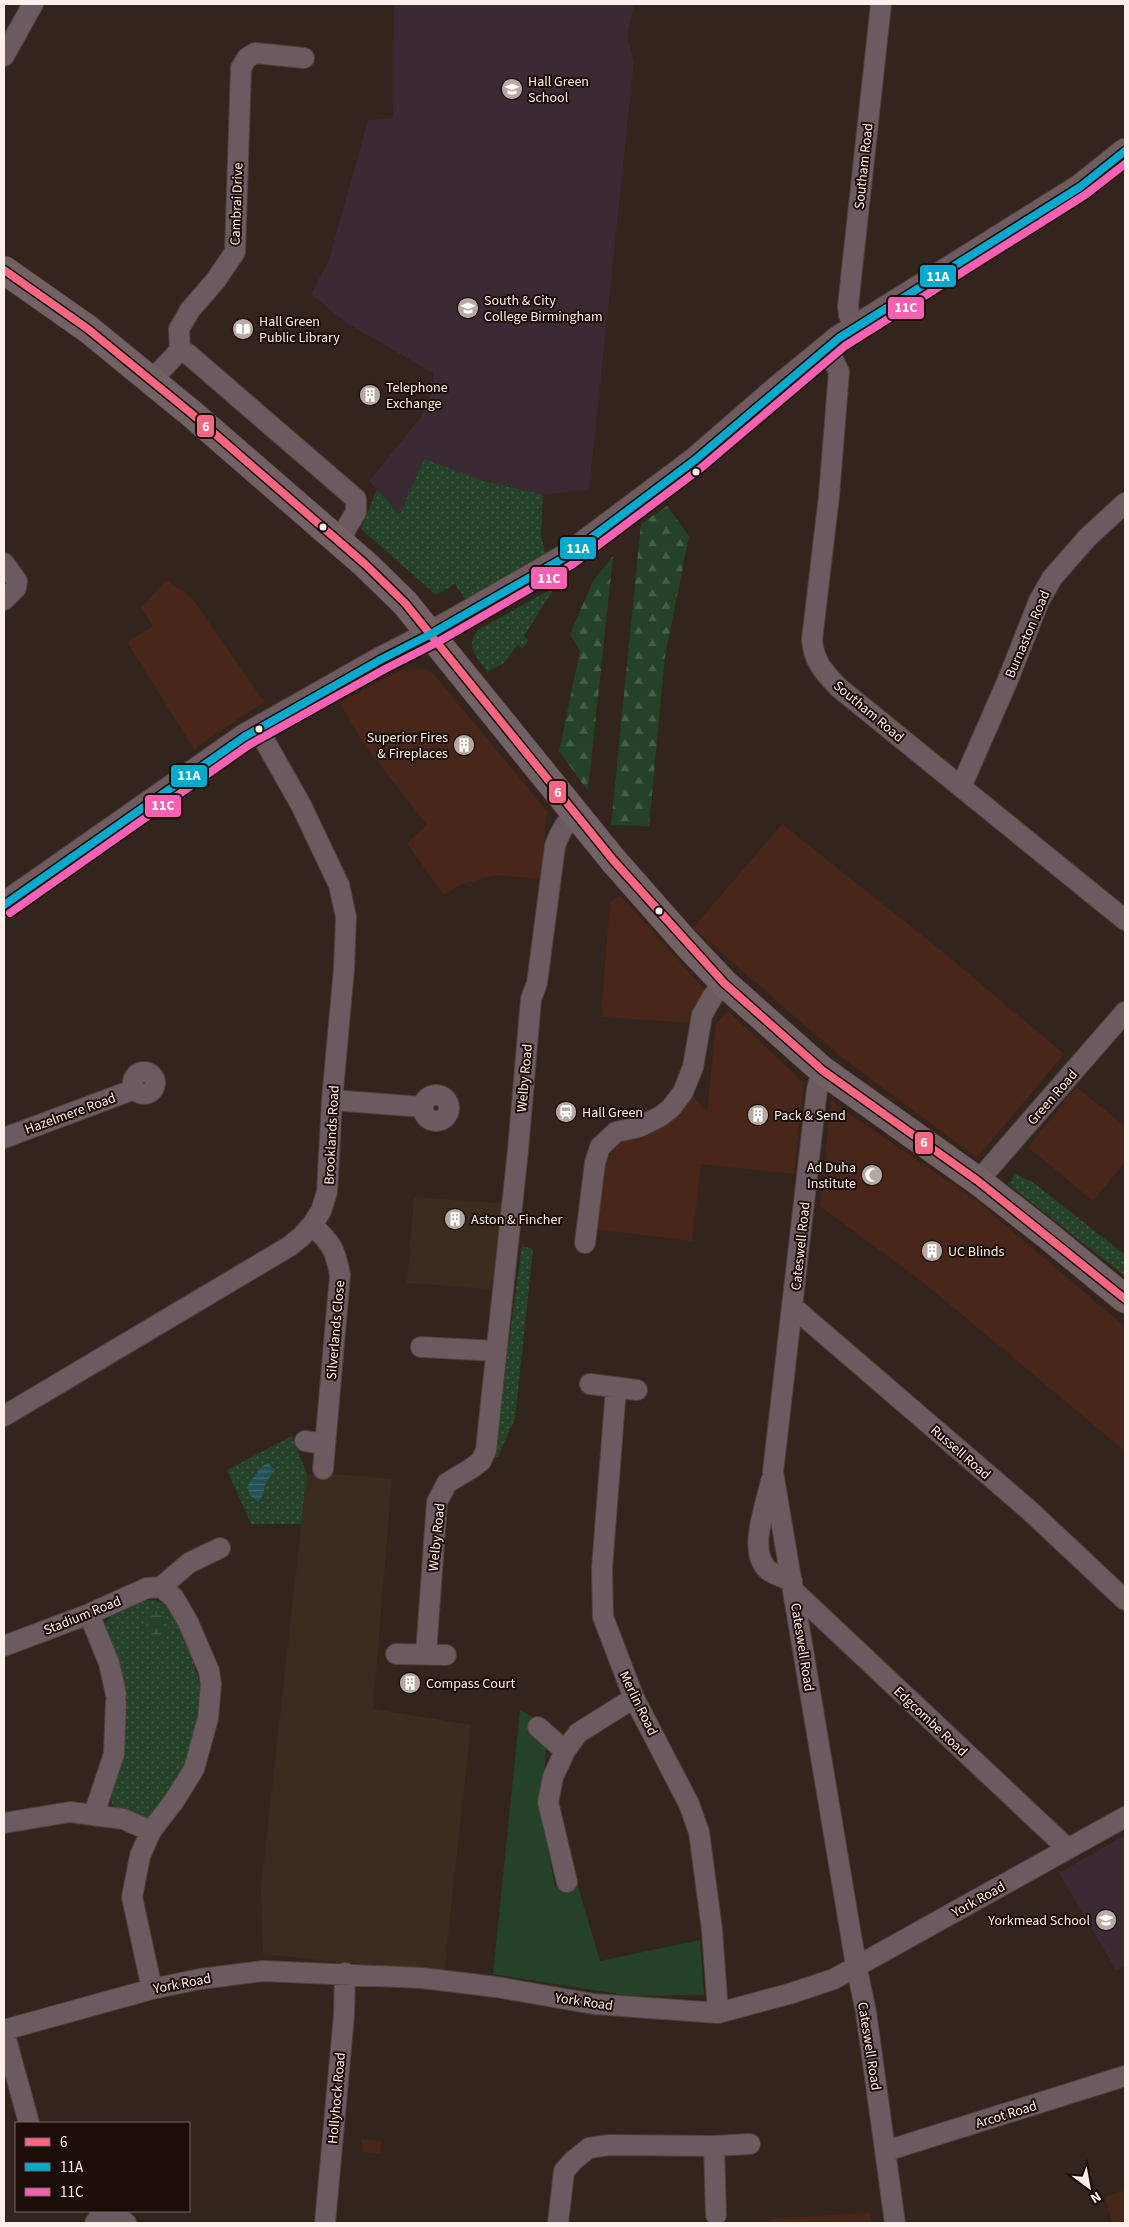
<svg xmlns="http://www.w3.org/2000/svg" width="1129" height="2227" font-family="'Source Sans 3',sans-serif">
<defs>
<pattern id="grass-dots" width="8" height="8" patternUnits="userSpaceOnUse" patternTransform="scale(1.25)"><rect width="8" height="8" fill="#244227"/><path d="M2 2h.1M6 6h.1" fill="none" stroke="#455e46" stroke-width="1.8" stroke-linecap="round"/></pattern>
<pattern id="forest-firs" width="22" height="20" patternUnits="userSpaceOnUse" patternTransform="scale(1.25)"><rect width="22" height="20" fill="#244227"/><path d="M5 1l3.5 6h-7zM16 11l3.5 6h-7z" fill="#455e46"/></pattern>
<pattern id="wetland-marsh" width="20" height="14" patternUnits="userSpaceOnUse" patternTransform="scale(1.25)"><rect width="20" height="14" fill="#244227"/><path d="M1 5h8M5 5V1M11 12h8M15 12V8" fill="none" stroke="#455e46"/></pattern>
<pattern id="water-rules" width="6" height="5" patternUnits="userSpaceOnUse" patternTransform="scale(1.25)"><rect width="6" height="5" fill="#225157"/><path d="M0 2.5h6" fill="none" stroke="#436a6f"/></pattern>
</defs>
<rect width="100%" height="100%" fill="#34241e"/>
<!-- built -->
<path fill="#48271a" d="M166 580 192 598 264 702 194 749 127 642 153 626 141 608Z
M421 669 431 671 547 811 541 879 497 875 461 884 444 895 407 843 427 825 363 743 340 703 400 670Z
M782 824 938 948 1064 1054 977 1158 840 1056 693 928Z
M620 895 705 990 694 1023 601 1017 610 902Z
M728 1011 804 1083 794 1174 701 1164 692 1241 594 1229 603 1173 614 1147 627 1139H640L652 1133 694 1097 707 1113 716 1024Z
M1076 1087 1125 1126V1162L1093 1201 1028 1147Z
M831 1101 977 1201 1125 1327V1451L924 1283 820 1206Z
M362 2139 381 2141 380 2154 361 2152Z
M1125 2190V2223H1112L1105 2197Z
M870 2213 872 2223H761L777 2218Z"/>
<!-- industrial -->
<path fill="#3a2d20" d="M414 1197 507 1204 500 1255 490 1289 407 1283Z
M307 1474 351 1475 392 1479 373 1709 471 1725 444 1973 263 1954 261 1889Z"/>
<!-- education -->
<path fill="#392a34" d="M394 4H634L627 36 634 61 589 490 538 495 484 481 400 515 369 481 422 416 434 388 433 373 345 322 311 294 329 260 368 120 393 118Z
M1125 1835V1966L1116 1970 1059 1873Z"/>
<!-- grass -->
<path fill="url(#grass-dots)" d="M424 459 484 481 543 495 541 535 545 553 465 599 455 584 436 595 361 529 377 489 400 515Z
M555 587 524 636 529 640 523 648 517 645 504 663 487 672C478 658 464 646 478 630Z
M1016 1174 1034 1183 1125 1255V1276L1008 1184Z
M522 1246 533 1249 515 1418 498 1457 493 1458Z
M292 1436 307 1474 301 1524H251L227 1470Z
M139 1600H155L164 1604 182 1626 200 1684V1716L183 1775 149 1820 119 1811 112 1804 110 1793 119 1753 103 1626C113 1612 124 1606 139 1600Z"/>
<!-- forest -->
<path fill="url(#forest-firs)" d="M667 506 689 536 665 656 649 826 611 825 641 524Z
M613 556 588 791 559 751 580 651 570 634 593 581Z"/>
<!-- wetland -->
<path fill="url(#wetland-marsh)" d="M157 1608 165 1616 169 1632 161 1642 150 1637C145 1626 142 1612 157 1608Z"/>
<!-- green -->
<path fill="#244227" d="M520 1710 535 1718 527 1732 546 1748 541 1813 555 1887 577 1883 600 1961 700 1940 704 1995 631 1996 493 1974Z"/>
<!-- water -->
<path fill="url(#water-rules)" d="M268 1463 275 1470 265 1484 263 1495 258 1502 249 1494 248 1485 260 1468Z"/>
<g fill="none" stroke-linecap="round" stroke-linejoin="round">
<!-- minor casing -->
<g stroke="#4e413c" stroke-width="22">
<path id="minor" d="M4 56 33 4
M856 327 849 315 848 306 881 4
M825 349 832 357 839 372 829 496 812 640C814 662 824 672 838 687L1125 920
M180 350 188 354 356 499V512L339 540
M151 381 180 350 179 329 190 310 216 280 235 252 241 68 247 58 255 53 304 58
M4 563 17 581 16 588 4 600
M961 787 1007 682 1039 601 1052 578 1088 537 1125 503
M822 1070 817 1089 773 1472 856 1965 866 2012 895 2223
M133 1083a11 11 0 1 1 22 0a11 11 0 1 1-22 0Z
M423 1108a13 13 0 1 1 26 0a13 13 0 1 1-26 0Z
M332 1100 422 1107
M4 1138 135 1089
M978 1181 1125 1012
M312 1225C331 1243 335 1248 340 1275L323 1469
M585 1243 595 1163 600 1147 616 1132 639 1127 661 1116 671 1108 683 1092 693 1067 702 1015 713 996 724 983
M793 1307 1029 1510 1125 1600
M421 1347 497 1351
M590 1384 637 1390
M616 1388 602 1568 603 1617 634 1698 689 1804 699 1832 712 1930 718 2013
M4 1416 290 1246 302 1236 312 1225 321 1211 327 1192 332 1100 344 969 346 917 339 885 301 805 258 729
M305 1441 325 1444
M771 1481C766 1506 747 1551 768 1570 774 1575 785 1578 792 1581
M161 1587 189 1563 220 1548
M795 1592 1068 1849
M89 1614 109 1663 116 1694
M4 1646 89 1614 147 1588 161 1587 174 1598 188 1622 209 1671 211 1684 208 1718 194 1769 174 1801 151 1831 140 1856 132 1897 152 1989
M396 1654 446 1655
M426 1654 437 1502 447 1483 472 1468 481 1461 486 1450 518 1150 531 999 537 983 555 846C560 832 565 823 576 813
M538 1727 565 1751
M94 1814 114 1754 116 1702
M4 1823 70 1812 123 1819 151 1831
M567 1882 548 1802 553 1777 565 1751 578 1733 634 1698
M4 2030 152 1989 200 1979 263 1971 422 1978 496 1987 594 2004 718 2013 792 1993 834 1979 1125 1817
M4 2032 29 2123
M714 2146 716 2215
M886 2151 1125 2076
M110 2211 126 2223
M95 2223 105 2211
M325 2223 344 2015 345 1973
M558 2223 564 2171 574 2160 589 2148 609 2145 714 2146 750 2144"/>
</g>
<!-- major casing -->
<g stroke="#4e413c" stroke-width="27">
<path id="major" d="M4 905 244 737 380 660 431 634 567 556 695 460 778 388 839 338 1080 187 1125 151"/>
</g>
<!-- highway casing -->
<g stroke="#4e413c" stroke-width="29">
<path id="highway" d="M4 270 88 329 192 414 365 564 405 603 613 860 687 944 724 983 822 1070 978 1181 1046 1234 1125 1299"/>
</g>
<!-- minor -->
<use href="#minor" stroke="#6b5b60" stroke-width="20"/>
<!-- major -->
<use href="#major" stroke="#6f5b5f" stroke-width="25"/>
<!-- highway -->
<use href="#highway" stroke="#726164" stroke-width="28"/>
<!-- bus-1 casing -->
<g stroke="#1b0e09" stroke-width="11">
<path id="bus-1" d="M4 270 88 329 192 414 365 564 405 603 613 860 724 983 822 1070 978 1181 1125 1299"/>
</g>
<!-- bus-2 casing -->
<g stroke="#1b0e09" stroke-width="11">
<path id="bus-2" d="M4 905 244 737 380 660 431 634 567 556 695 460 839 338 1080 187 1125 151"/>
</g>
<!-- bus-3 casing -->
<g stroke="#1b0e09" stroke-width="11">
<path id="bus-3" d="M10 913 249 745 385 669 436 643 573 564 701 468 845 346 1085 195 1125 164"/>
</g>
<!-- bus-1 -->
<use href="#bus-1" stroke="#fa6682" stroke-width="8"/>
<!-- bus-2 -->
<use href="#bus-2" stroke="#00a9ce" stroke-width="8"/>
<!-- bus-3 -->
<use href="#bus-3" stroke="#f860b3" stroke-width="8"/>
</g>
<!-- icons -->
<defs>
<g id="school-disc" transform="scale(1.125)"><circle r="9.5" fill="#b6a9a3" stroke="#1b0e09"/><path d="M0-5L7-2L0 1L-7-2ZM-4 1L0 2.5L4 1V4Q0 6-4 4Z" fill="#fff"/></g>
<g id="university-disc" transform="scale(1.125)"><circle r="9.5" fill="#b6a9a3" stroke="#1b0e09"/><path d="M0-5L7-2L0 1L-7-2ZM-4 1L0 2.5L4 1V4Q0 6-4 4Z" fill="#fff"/></g>
<g id="library-disc" transform="scale(1.125)"><circle r="9.5" fill="#b6a9a3" stroke="#1b0e09"/><path d="M-6-4Q-3-5.5-.7-3.5V5Q-3 3-6 4ZM6-4Q3-5.5 .7-3.5V5Q3 3 6 4Z" fill="#fff"/></g>
<g id="building-disc" transform="scale(1.125)"><circle r="9.5" fill="#b6a9a3" stroke="#1b0e09"/><path d="M-4-6H4V6H1V3H-1V6H-4ZM-2.5-4.3h1.7v1.8h-1.7ZM.8-4.3h1.7v1.8H.8ZM-2.5-1h1.7V.8h-1.7ZM.8-1h1.7V.8H.8Z" fill="#fff"/></g>
<g id="station-disc" transform="scale(1.125)"><circle r="9.5" fill="#b6a9a3" stroke="#1b0e09"/><path d="M-3-6H3Q5-6 5-4V2Q5 4 3 4L4.5 6H3L1.5 4h-3L-3 6H-4.5L-3 4Q-5 4-5 2V-4Q-5-6-3-6ZM-3.5-4v3h7v-3ZM-3.5 1v1.5H-2V1ZM2 1v1.5H3.5V1Z" fill="#fff"/></g>
<g id="mosque-disc" transform="scale(1.125)"><circle r="9.5" fill="#b6a9a3" stroke="#1b0e09"/><path d="M3.5-4.9A6 6 0 1 0 3.5 4.9A5 5 0 1 1 3.5-4.9Z" fill="#fff"/></g>
</defs>
<g fill-rule="evenodd">
<use href="#school-disc" x="512" y="89"/>
<use href="#university-disc" x="468" y="308"/>
<use href="#library-disc" x="243" y="329"/>
<use href="#building-disc" x="370" y="395"/>
<use href="#building-disc" x="464" y="745"/>
<use href="#station-disc" x="566" y="1112"/>
<use href="#building-disc" x="758" y="1115"/>
<use href="#mosque-disc" x="872" y="1175"/>
<use href="#building-disc" x="455" y="1219"/>
<use href="#building-disc" x="932" y="1251"/>
<use href="#building-disc" x="410" y="1683"/>
<use href="#school-disc" x="1106" y="1920"/>
</g>
<!-- markers -->
<g fill="#fcf0eb" stroke="#1b0e09" stroke-width="2">
<circle cx="696" cy="472" r="4.5"/>
<circle cx="323" cy="527" r="4.5"/>
<circle cx="259" cy="729" r="4.5"/>
<circle cx="659" cy="911" r="4.5"/>
</g>
<g text-anchor="middle" stroke-width="4" stroke-linejoin="round" paint-order="stroke">
<!-- poi labels -->
<g font-size="14" fill="#fcf0eb" stroke="#1b0e09" text-anchor="start">
<text x="528" y="86">Hall Green<tspan x="528" dy="16">School</tspan></text>
<text x="484" y="305">South &amp; City<tspan x="484" dy="16">College Birmingham</tspan></text>
<text x="259" y="326">Hall Green<tspan x="259" dy="16">Public Library</tspan></text>
<text x="386" y="392">Telephone<tspan x="386" dy="16">Exchange</tspan></text>
<text x="448" y="742" text-anchor="end">Superior Fires<tspan x="448" dy="16">&amp; Fireplaces</tspan></text>
<text x="582" y="1117">Hall Green</text>
<text x="774" y="1120">Pack &amp; Send</text>
<text x="856" y="1172" text-anchor="end">Ad Duha<tspan x="856" dy="16">Institute</tspan></text>
<text x="471" y="1224">Aston &amp; Fincher</text>
<text x="948" y="1256">UC Blinds</text>
<text x="426" y="1688">Compass Court</text>
<text x="1090" y="1925" text-anchor="end">Yorkmead School</text>
</g>
<!-- street labels -->
<g font-size="14" fill="#fcf0eb" stroke="#1b0e09">
<text transform="translate(863 166) rotate(-84)" y="5">Southam Road</text>
<text transform="translate(236 204) rotate(-88)" y="5">Cambrai Drive</text>
<text transform="translate(1027 634) rotate(-67)" y="5">Burnaston Road</text>
<text transform="translate(869 711) rotate(40)" y="5">Southam Road</text>
<text transform="translate(524 1078) rotate(-85)" y="5">Welby Road</text>
<text transform="translate(1052 1097) rotate(-49)" y="5">Green Road</text>
<text transform="translate(70 1113) rotate(-20)" y="5">Hazelmere Road</text>
<text transform="translate(331 1135) rotate(-87)" y="5">Brooklands Road</text>
<text transform="translate(800 1246) rotate(-84)" y="5">Cateswell Road</text>
<text transform="translate(335 1330) rotate(-85)" y="5">Silverlands Close</text>
<text transform="translate(961 1452) rotate(41)" y="5">Russell Road</text>
<text transform="translate(436 1537) rotate(-84)" y="5">Welby Road</text>
<text transform="translate(82 1615) rotate(-22)" y="5">Stadium Road</text>
<text transform="translate(803 1647) rotate(81)" y="5">Cateswell Road</text>
<text transform="translate(639 1703) rotate(64)" y="5">Merlin Road</text>
<text transform="translate(931 1721) rotate(43)" y="5">Edgcombe Road</text>
<text transform="translate(978 1899) rotate(-29)" y="5">York Road</text>
<text transform="translate(182 1983) rotate(-11)" y="5">York Road</text>
<text transform="translate(584 2001) rotate(8)" y="5">York Road</text>
<text transform="translate(870 2046) rotate(81)" y="5">Cateswell Road</text>
<text transform="translate(336 2098) rotate(-85)" y="5">Hollyhock Road</text>
<text transform="translate(1006 2114) rotate(-17)" y="5">Arcot Road</text>
</g>
</g>
<g stroke="#1b0e09" stroke-width="2">
<rect x="919" y="264" width="38" height="24" rx="5" fill="#00a9ce"/>
<rect x="887" y="296" width="38" height="24" rx="5" fill="#f860b3"/>
<rect x="196" y="414" width="19" height="24" rx="5" fill="#fa6682"/>
<rect x="559" y="536" width="38" height="24" rx="5" fill="#00a9ce"/>
<rect x="530" y="566" width="38" height="24" rx="5" fill="#f860b3"/>
<rect x="170" y="764" width="38" height="24" rx="5" fill="#00a9ce"/>
<rect x="548" y="780" width="19" height="24" rx="5" fill="#fa6682"/>
<rect x="144" y="794" width="38" height="24" rx="5" fill="#f860b3"/>
<rect x="914" y="1131" width="20" height="24" rx="5" fill="#fa6682"/>
</g>
<g font-size="14" text-anchor="middle" font-weight="bold" fill="#fff">
<text x="938" y="281">11A</text>
<text x="906" y="312">11C</text>
<text x="206" y="431">6</text>
<text x="578" y="553">11A</text>
<text x="549" y="583">11C</text>
<text x="189" y="780">11A</text>
<text x="558" y="797">6</text>
<text x="163" y="810">11C</text>
<text x="924" y="1147">6</text>
</g>
<!-- border -->
<rect width="1129" height="2227" fill="none" stroke="#fcf0eb" stroke-width="10"/>
<!-- legend -->
<rect x="15" y="2122" width="175" height="90" fill="#1b0e09" stroke="#756863"/>
<rect x="25" y="2138" width="25" height="8" fill="#fa6682" stroke="#756863"/>
<text x="60" y="2147" font-size="15" fill="#fcf0eb">6</text>
<rect x="25" y="2163" width="25" height="8" fill="#00a9ce" stroke="#756863"/>
<text x="60" y="2172" font-size="15" fill="#fcf0eb">11A</text>
<rect x="25" y="2188" width="25" height="8" fill="#f860b3" stroke="#756863"/>
<text x="60" y="2197" font-size="15" fill="#fcf0eb">11C</text>
<!-- north arrow -->
<g transform="translate(1089 2187) rotate(148)" stroke="#1b0e09" stroke-width="4" paint-order="stroke">
<path d="M0-4L9 19L0 12L-9 19Z" fill="#fcf0eb"/>
<text y="-8" font-size="14" font-weight="bold" text-anchor="middle" fill="#fcf0eb">N</text>
</g>
</svg>
